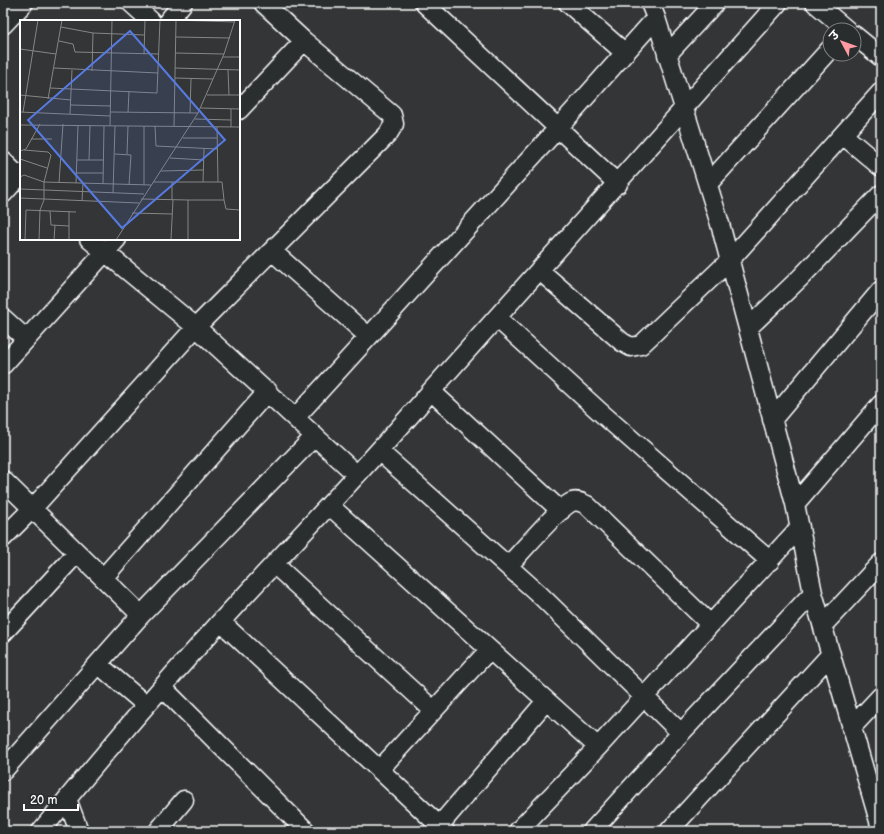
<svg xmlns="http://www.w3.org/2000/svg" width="884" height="834" font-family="'Balsamiq Sans','Playpen Sans Deva',sans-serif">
<rect width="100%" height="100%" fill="#333536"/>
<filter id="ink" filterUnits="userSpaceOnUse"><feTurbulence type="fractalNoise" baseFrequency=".025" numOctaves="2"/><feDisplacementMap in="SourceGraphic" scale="8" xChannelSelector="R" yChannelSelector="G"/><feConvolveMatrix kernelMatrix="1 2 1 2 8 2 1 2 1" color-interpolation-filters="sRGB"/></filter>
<g filter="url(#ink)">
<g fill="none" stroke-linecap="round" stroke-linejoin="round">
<!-- minor casing -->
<g stroke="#fff" stroke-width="21">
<path id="minor" d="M131 3 151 21
M424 3 618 184
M568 3 625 53
M650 3 656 18 720 224 795 504 813 593 881 828
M815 3 847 30
M168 21 183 3
M3 25 24 3
M854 35 881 57
M667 55 715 3
M239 110 304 41
M843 135 881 167
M3 161 21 179
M708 184 830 49
M3 194 21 174
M89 239 196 327 357 475
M272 251 368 336
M539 270 622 342 631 347 641 345 730 260 881 92
M3 318 26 339
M497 318 599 411 770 561
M748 328 800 278 881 194
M3 365 117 239
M431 391 561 511
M295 418 559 127 656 18
M772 420 881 290
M380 452 539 594 681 733
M3 480 141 615
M795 504 881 404
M330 506 598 747
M3 538 33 508 196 327 388 134 394 124 392 115 304 41 263 3
M274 564 433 710
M508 566C520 554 559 507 572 502 578 500 582 503 587 505L710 624
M103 578 268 391
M221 622 445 831
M823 625 881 563
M3 633 77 553
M98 664 146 705
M162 687 306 831
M851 728 881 696
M380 769 489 650
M3 771 141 615 315 436
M67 799 79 831
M439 826 546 701
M41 831C115 739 193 650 274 564 327 507 381 451 431 391L778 3
M158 831 184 800
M518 831 598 747 800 527
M592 831 681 733 813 593
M669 831 831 654"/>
</g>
<!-- minor -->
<use href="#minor" stroke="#2a2d2e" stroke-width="18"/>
</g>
</g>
<!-- overview -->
<g transform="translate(20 20)">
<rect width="220" height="220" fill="#333536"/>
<path fill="none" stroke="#858686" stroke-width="1" d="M152 0 215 2M41 7 73 13 124 15M156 17 210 18M39 21 53 24 55 32 138 34M0 29 36 34M155 33 204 34M124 34 125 0M203 37H220M34 48 138 53M155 48 220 50M208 50 209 75M72 51 73 13M155 58 193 59M30 68 137 73 140 0M0 75 51 80M187 75H220M28 79 42 0M51 85 91 86M181 88 220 89M0 92 90 96M3 92 18 0M91 92 178 93M108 92 109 71M170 93 171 59M50 94 52 50M175 99 211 100M0 105 220 107M90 106 92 0M135 106 136 126 197 129M154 106 156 1M197 107 198 162M211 107V89M163 118H197M11 119H32M4 130 28 132 31 135 24 162V180L20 190 19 220M0 131 6 129 20 104M95 134 111 135 109 165M107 134 108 106M150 138 184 140M0 139 27 148M57 140H83M69 140 70 105M141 151 183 150M56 153H83M0 157 4 155 24 162 131 165M133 162H202L204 180M183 162 184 129M39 163 43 104M56 163 58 105M83 164 84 106M124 165V106M0 169 124 174M93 173 95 106M0 178 119 183M121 179 168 180M152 180V162M62 181 63 163M30 191 31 205 49 206M112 193 152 194M151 219 153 180M5 220 6 190 56 192M34 220 35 205M49 220V191M96 220 178 93 204 34 215 0M122 220H162M168 220V180H204L206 189 220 190"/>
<path fill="#567ae2" fill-opacity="0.15" stroke="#567ae2" stroke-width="2" d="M110 11 205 120 102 208 8 100Z"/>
<rect width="220" height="220" fill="none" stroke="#fff" stroke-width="2"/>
</g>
<!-- margin -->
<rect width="884" height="834" fill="none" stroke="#2a2d2e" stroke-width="16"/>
<rect x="8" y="8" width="868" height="818" fill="none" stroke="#fff" stroke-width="1.5" filter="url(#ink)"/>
<!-- north arrow -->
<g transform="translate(842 42) rotate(311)"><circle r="19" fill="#2a2d2e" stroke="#7f8182"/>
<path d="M0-3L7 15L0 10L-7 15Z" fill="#ff9aa2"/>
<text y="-6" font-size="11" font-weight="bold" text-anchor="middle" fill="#ffffff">उ</text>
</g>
<!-- scale -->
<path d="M24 804v6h54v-6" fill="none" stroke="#ffffff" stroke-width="2"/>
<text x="30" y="804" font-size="12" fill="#ffffff" stroke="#2a2d2e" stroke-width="3" paint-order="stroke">20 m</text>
</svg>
